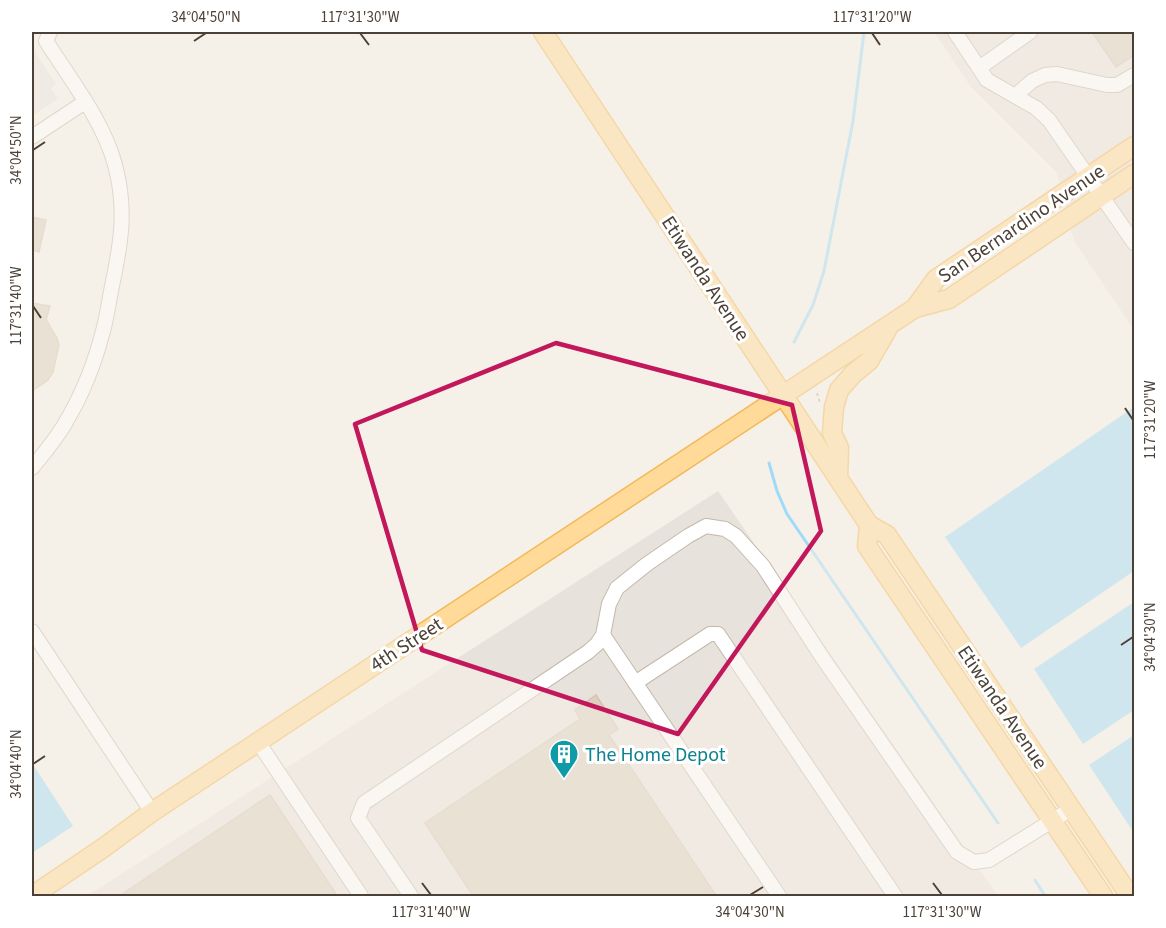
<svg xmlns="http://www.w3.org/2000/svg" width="1166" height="928" font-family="'Source Sans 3',sans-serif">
<rect width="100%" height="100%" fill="#f6f1e8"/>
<!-- industrial -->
<path fill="#e8e2dd" d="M934 32H1134V330L1074 241 1057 173 971 87Z
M718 491 998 896H87Z"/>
<!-- parking -->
<path fill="#e7e4e0" d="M32 47 56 84 51 88 58 99 32 116Z"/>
<!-- water -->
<path fill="#9fdaf9" d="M1134 407V571L1021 648 945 537Z
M1134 602V710L1083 744 1034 669Z
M1134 735V833L1089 765Z
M32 763 73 826 32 853Z"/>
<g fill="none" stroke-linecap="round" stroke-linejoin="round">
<!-- stream -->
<path stroke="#9fdaf9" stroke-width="3" d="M794 342 813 305 824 271 853 121 864 32
M769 463 777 491 787 514 998 823
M1035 880 1045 896"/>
</g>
<!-- building -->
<path fill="#dccfbf" stroke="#d5c3af" stroke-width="1.5" d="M1092 32H1134V55L1116 67Z
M32 217 46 220 39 252 32 250Z
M32 303 50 306 46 320 57 338 59 345 53 372 48 380 32 391Z
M596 695 618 729 609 735 717 897H474L425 823 580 719 575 710Z
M270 795 338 897H118Z"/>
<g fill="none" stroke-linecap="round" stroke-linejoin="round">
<!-- minor casing -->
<g stroke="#c3b8aa" stroke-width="16">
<path id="minor" d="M955 32 987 80 1036 108 1049 120 1134 243
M979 68 1030 32
M1015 96 1032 81 1045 75 1057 74 1107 85H1117L1134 75
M32 137 85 102
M32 468C44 453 58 437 67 420 83 393 95 362 103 331 107 317 109 301 112 286 121 243 127 209 115 165 104 122 70 79 46 41L50 32
M32 631 152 812
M603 635 779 896
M635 683 710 634H718L895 896
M258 742 361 896
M411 896 358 818 364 803 588 652 597 644 603 635 609 604 617 588 647 564 688 536 706 526 725 529 736 536 763 566 822 657 957 852 974 862 989 860 1071 809"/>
</g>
<!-- major casing -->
<g stroke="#f2b95b" stroke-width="21">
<path id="major" d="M543 32 869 525 887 535 1130 896
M915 308 936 279 1134 146
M838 478 839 448 832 433 834 407 839 390 853 374 869 361 887 330
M869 525 867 546 1103 896
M32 896 103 848 152 812 915 308 949 299 1134 174"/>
</g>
<!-- path -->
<path stroke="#c6b399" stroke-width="2" stroke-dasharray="3 3" stroke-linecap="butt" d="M817 393 820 403"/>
<!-- minor -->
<use href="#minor" stroke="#fff" stroke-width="14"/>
<!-- major -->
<use href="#major" stroke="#ffda98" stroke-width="18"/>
</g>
<!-- marked area -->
<path d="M0 0H1166V928H0ZM556 343 792 405 821 531 678 734 422 650 355 424Z" fill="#f6f1e8" fill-opacity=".55" fill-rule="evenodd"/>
<path fill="none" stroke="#c2185b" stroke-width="4.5" stroke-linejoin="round" d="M556 343 792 405 821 531 678 734 422 650 355 424Z"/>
<!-- ticks -->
<path fill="none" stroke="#4b4136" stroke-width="2" d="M360 33 369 45M872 33 880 45M194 41 206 33M33 150 45 142M33 306 41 318M1125 408 1133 420M1121 645 1133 637M33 764 45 756M422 883 431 895M933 883 942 895M750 895 763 887"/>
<!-- icons -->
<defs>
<g id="building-pin" transform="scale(1.5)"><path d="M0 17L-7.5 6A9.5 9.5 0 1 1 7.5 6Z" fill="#0f9aa8" stroke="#fff"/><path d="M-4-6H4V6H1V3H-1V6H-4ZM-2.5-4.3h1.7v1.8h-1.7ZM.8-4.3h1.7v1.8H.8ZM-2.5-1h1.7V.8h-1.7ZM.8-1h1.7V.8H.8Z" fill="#fff"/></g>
</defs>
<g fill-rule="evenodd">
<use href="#building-pin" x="564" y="754"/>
</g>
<g text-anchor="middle" stroke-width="6" stroke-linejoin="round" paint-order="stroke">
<!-- street labels -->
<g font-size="20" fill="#4b4136" stroke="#fff">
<text transform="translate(1021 223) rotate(-34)" y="7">San Bernardino Avenue</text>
<text transform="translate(706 278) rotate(57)" y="7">Etiwanda Avenue</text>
<text transform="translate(406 644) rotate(-33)" y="7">4th Street</text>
<text transform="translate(1003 707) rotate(56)" y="7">Etiwanda Avenue</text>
</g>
<!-- culture labels -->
<g font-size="20" fill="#0d838f" stroke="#fff" text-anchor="start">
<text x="585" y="761">The Home Depot</text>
</g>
</g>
<!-- border -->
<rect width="1166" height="928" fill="none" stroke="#ffffff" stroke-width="66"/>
<rect x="33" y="33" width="1100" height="862" fill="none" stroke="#4b4136" stroke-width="2"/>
<g font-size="15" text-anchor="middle" fill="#4b4136">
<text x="206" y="22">34°04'50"N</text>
<text x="360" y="22">117°31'30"W</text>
<text x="872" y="22">117°31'20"W</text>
<text transform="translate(16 150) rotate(-90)" y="5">34°04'50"N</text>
<text transform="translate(16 306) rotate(-90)" y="5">117°31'40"W</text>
<text transform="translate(1150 420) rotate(-90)" y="5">117°31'20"W</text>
<text transform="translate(1150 637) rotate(-90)" y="5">34°04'30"N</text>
<text transform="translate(16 764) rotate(-90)" y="5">34°04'40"N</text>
<text x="431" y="917">117°31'40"W</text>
<text x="750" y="917">34°04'30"N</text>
<text x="942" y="917">117°31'30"W</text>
</g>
</svg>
